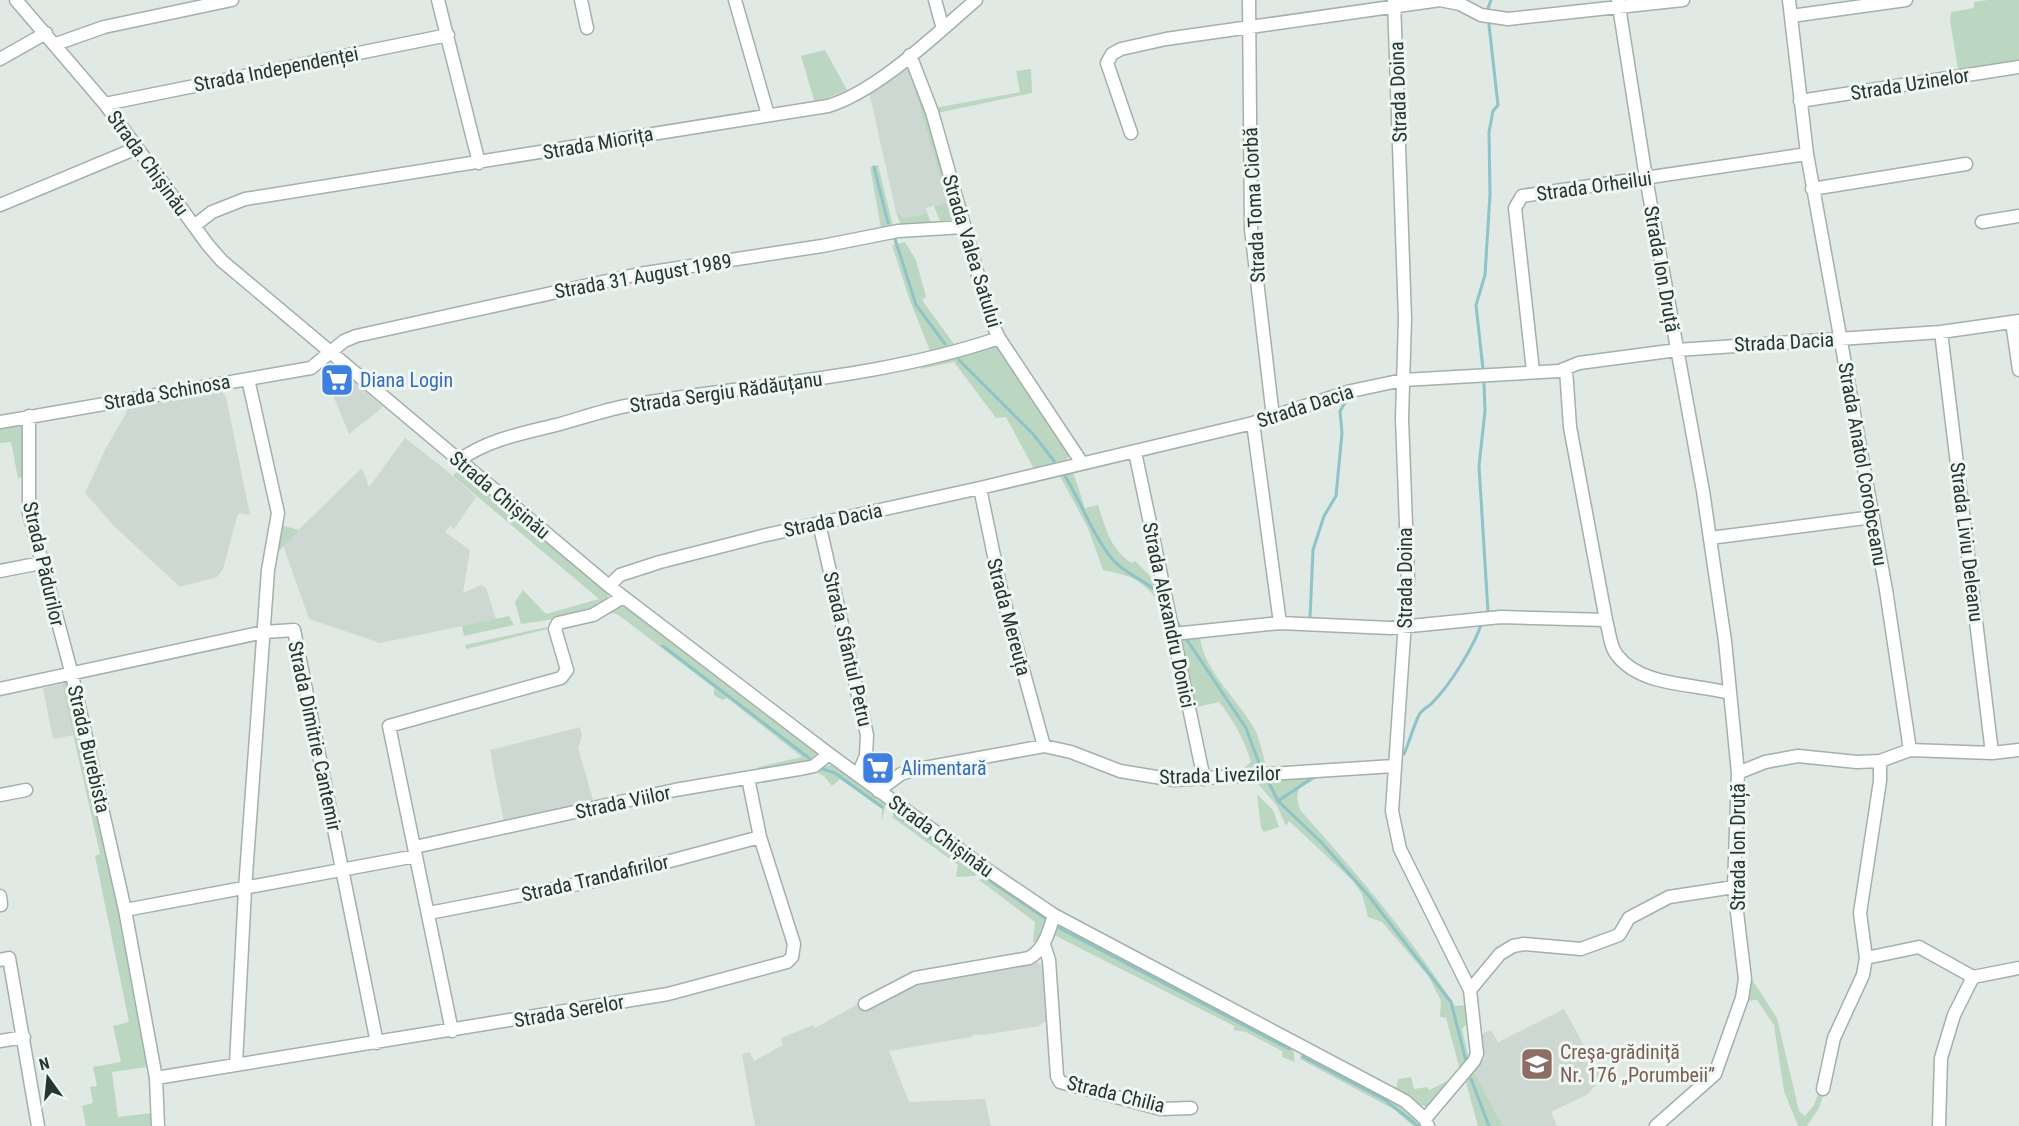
<svg xmlns="http://www.w3.org/2000/svg" width="2019" height="1126" font-family="'Roboto Condensed',sans-serif">
<rect width="100%" height="100%" fill="#e0e9e4"/>
<!-- built -->
<path fill="#ced8d3" d="M902 70H909L947 202 926 208 927 213 905 218 896 212 869 92Z
M326 367 336 370 334 375 349 378 383 407 349 434 327 381 323 368Z
M219 388 226 397 250 515 238 513 223 569 217 577 180 587 114 526 85 493 105 450 130 406Z
M405 438 446 470 476 497 454 529 450 526 445 532 470 550 463 593 481 585 486 588 496 619 380 643 309 619 283 545 362 468 369 487Z
M62 684 74 735 53 739 43 688Z
M580 727 582 736 578 748 594 803 504 823 490 750Z
M876 755 878 761 887 759 891 775 876 778 869 773 870 757Z
M1034 961 1043 965 1047 1021 1039 1026 983 1035 974 1034 971 1037 889 1051 909 1102 985 1099 991 1126H755L742 1054 750 1052 754 1061 783 1045 781 1038 813 1025 815 1028 863 1001 867 1009 933 977Z
M1564 1009 1602 1078 1588 1094 1551 1112 1557 1126H1503L1473 1070 1485 1058 1479 1047 1483 1033 1491 1030 1498 1042Z"/>
<!-- green -->
<path fill="#bbd7c1" fill-rule="evenodd" d="M1988 0H2019V60L1958 69 1950 20 1951 12 1974 8V2Z
M825 50 847 90 815 103 801 56Z
M1031 69 1032 93 937 113 935 108 1020 92 1016 71Z
M909 70 913 72 957 221H940L934 206 947 202Z
M878 165 893 226 881 228 870 167Z
M896 212 905 218 927 213 931 222 901 225Z
M905 242 916 260 926 297 922 300 954 344 930 351 909 298 892 245Z
M984 345 999 347 1070 455 1061 465 1035 471 1006 417 996 418 954 362 921 369 919 362Z
M23 422 25 426 24 477 18 478 11 442 0 443V426Z
M460 468 608 592 606 605 581 615 521 624 515 602 523 590 546 614 599 599 453 476Z
M1073 472 1085 508 1098 505C1106 529 1110 549 1132 563L1135 561 1158 584 1163 606C1141 580 1137 577 1103 570L1088 528 1060 476Z
M281 513 284 526 299 530 277 553 275 562Z
M624 605 818 751C811 770 778 770 761 774L758 767 802 757 727 698 722 700 714 695V688L620 616 613 613 596 618Z
M509 616 514 625 464 636 462 626Z
M547 627 548 629 466 649 465 645Z
M1200 635C1201 667 1237 699 1253 726 1260 738 1263 756 1267 770L1249 771 1244 768 1251 762C1244 739 1234 721 1219 702L1194 708 1180 639Z
M66 683 72 688C103 830 147 981 154 1126H86L82 1106 93 1103 90 1087 97 1086 93 1067 121 1062 113 1026 129 1022 95 856 100 854 62 684ZM147 1067 152 1113 118 1117 112 1072Z
M833 764 886 803 882 820V809L840 779 832 786 824 776 816 772V769Z
M1316 774 1317 778 1299 789 1297 798 1300 810C1356 872 1410 936 1455 1006L1467 1005 1468 1022 1462 1029 1469 1060 1431 1105C1415 1110 1408 1099 1396 1089L1398 1079 1411 1077 1414 1089 1427 1087 1429 1090 1454 1078 1460 1070 1446 1018 1440 1017 1441 1001 1429 977 1382 922 1368 917 1362 894 1353 881 1289 821 1286 826 1277 806 1254 779Z
M1257 794 1273 810 1279 827 1264 832 1261 828Z
M895 810 982 872 975 876 956 877 958 865 892 817Z
M990 877 1044 915 1046 925 1039 942H1033L1035 922 979 880Z
M1062 924 1293 1047 1295 1062 1282 1057V1051L1246 1032 1234 1030V1026L1052 934 1055 928Z
M1751 978 1777 1018 1799 1111 1805 1116 1814 1105 1820 1089 1825 1090 1819 1108 1807 1126H1798L1784 1091 1774 1025 1757 1000 1746 1001Z
M1301 1051 1397 1102 1422 1126H1413L1395 1110 1300 1059Z
M1473 1070 1503 1126H1478L1465 1079Z"/>
<g fill="none" stroke-linecap="round" stroke-linejoin="round">
<!-- stream -->
<path stroke="#8ec3c7" stroke-width="3" d="M1487 11 1491 0
M874 167 888 223
M895 239 916 305 945 344
M958 359 1033 434 1054 461
M1483 369 1476 305 1485 275 1490 194 1489 132 1493 111 1498 105 1489 25
M1484 383 1485 411 1479 466 1488 612
M1064 474C1081 502 1092 534 1113 560 1124 573 1145 580 1158 593
M1175 618 1181 629
M1310 618 1313 550 1324 516 1336 496 1342 433 1340 411 1348 398
M1187 640 1246 728 1260 766
M663 646 809 758
M1404 754C1410 741 1413 727 1419 715 1422 709 1429 707 1433 702 1450 685 1475 645 1482 622
M823 769 835 773 882 807
M1268 781 1278 801 1321 842 1368 895 1451 1002 1466 1061
M1278 801 1315 776
M895 814 976 870
M989 880 1045 918
M1059 928 1289 1049
M1303 1057 1385 1100 1418 1126
M1471 1079 1489 1126"/>
<!-- minor casing -->
<g stroke="#a4b0aa" stroke-width="15">
<path id="minor" d="M16 0 105 104 208 245 222 261 609 586 829 754 989 871 1054 915 1405 1101 1425 1119 1428 1126
M438 0 479 163
M581 0 587 28
M735 0 768 115
M935 0 943 29
M1249 0 1251 229 1273 417
M1394 0 1405 319 1402 418 1408 578 1392 811 1400 849 1470 990 1477 1054 1474 1061 1425 1119
M1618 0 1646 178 1703 491 1725 641 1738 773 1734 887 1745 979 1742 998 1715 1074 1656 1126
M1789 0 1807 154 1886 590 1910 750
M1791 16 1906 0
M56 44 104 27 232 0
M910 55 932 112 991 321 999 338 1082 463
M0 59 46 33
M1800 101 2019 67
M105 104 448 35
M1131 133 1107 63 1112 54 1121 49 1166 39 1440 0 1460 4 1481 15 1508 19 1683 0
M1812 189 1966 164
M0 205 137 148
M1982 222 2019 216
M194 226 212 212 245 199 828 106C878 91 936 34 976 0
M2012 322 2019 370
M1941 332 1992 753
M1566 369 1570 427 1606 620
M1533 371 1515 208 1522 196 1807 154
M29 416V513L72 675 125 910 156 1078 158 1126
M0 422 311 368 344 341 356 336 639 274 822 246 898 231 964 227
M1253 423 1280 623
M1135 452 1204 779
M458 461C488 439 524 433 560 424 582 418 604 410 626 406 750 384 879 379 999 338
M980 488 1001 590 1044 746
M819 523 867 735 866 756 858 774
M1710 538 1873 517
M0 571 41 563
M609 586 620 575 660 562 762 536 980 488 1253 423 1351 391 1403 380 1559 371 1579 363 1677 350 1941 332 2019 321
M1173 634 1280 623 1390 628 1501 617 1606 620C1609 630 1610 647 1617 655 1641 687 1693 683 1729 693
M0 689 264 632 294 630 377 1043
M1738 773 1765 762 1798 756 1857 762 1880 761 1910 750 1992 753 2019 750
M878 791 901 774 913 770 1044 746 1071 752 1120 771 1174 780 1394 766
M0 795 26 790
M415 847 675 790 805 768 814 766 829 754
M0 896 1 905
M125 910 416 856
M429 913 599 880 760 837
M1044 945 1049 960 1057 1076 1060 1082 1161 1109 1191 1108
M1866 958 1919 947 1973 977
M0 960 9 958 38 1126
M1973 977 2019 968
M1470 990 1500 954 1513 946 1524 944 1581 949 1619 935 1629 918 1669 897 1734 887
M865 1004 915 978 1029 958C1045 949 1049 931 1054 915
M452 1031 389 726 561 678 567 670 555 629 558 623 593 615 623 597
M0 1041 24 1037
M236 1064 245 889 268 570 278 513 248 379
M156 1078 668 994 787 962 792 957 794 944 760 837 748 778
M1823 1089 1834 1038 1863 975 1866 958 1860 913 1880 781V761
M1939 1126 1941 1058 1954 1015 1973 977"/>
</g>
<!-- minor -->
<use href="#minor" stroke="#fff" stroke-width="12"/>
</g>
<!-- icons -->
<defs>
<g id="supermarket-square" transform="scale(1.725)"><rect x="-9" y="-9" width="18" height="18" rx="4" fill="#3f7fe0" stroke="#f0f6f2"/><path d="M-6-5.5h2.5l.6 2H6L4.5 2H-2.5L-4.4-4H-6ZM-1.5 3.2a1.3 1.3 0 1 0 .1 0ZM3 3.2a1.3 1.3 0 1 0 .1 0Z" fill="#fff"/></g>
<g id="school-square" transform="scale(1.725)"><rect x="-9" y="-9" width="18" height="18" rx="4" fill="#8d6e63" stroke="#f0f6f2"/><path d="M0-5L7-2L0 1L-7-2ZM-4 1L0 2.5L4 1V4Q0 6-4 4Z" fill="#fff"/></g>
</defs>
<g fill-rule="evenodd">
<use href="#supermarket-square" x="337" y="380"/>
<use href="#supermarket-square" x="878" y="768"/>
<use href="#school-square" x="1537" y="1064"/>
</g>
<g text-anchor="middle" stroke-width="6" stroke-linejoin="round" paint-order="stroke">
<!-- street labels -->
<g font-size="20" fill="#233730" stroke="#f0f6f2">
<text transform="translate(276 69) rotate(-11)" y="7">Strada Independenței</text>
<text transform="translate(1910 84) rotate(-9)" y="7">Strada Uzinelor</text>
<text transform="translate(1398 92) rotate(-92)" y="7">Strada Doina</text>
<text transform="translate(598 143) rotate(-10)" y="7">Strada Miorița</text>
<text transform="translate(148 163) rotate(54)" y="7">Strada Chișinău</text>
<text transform="translate(1594 186) rotate(-8)" y="7">Strada Orheilui</text>
<text transform="translate(1254 205) rotate(-93)" y="7">Strada Toma Ciorbă</text>
<text transform="translate(972 251) rotate(73)" y="7">Strada Valea Satului</text>
<text transform="translate(1662 269) rotate(80)" y="7">Strada Ion Druță</text>
<text transform="translate(643 276) rotate(-10)" y="7">Strada 31 August 1989</text>
<text transform="translate(1784 342) rotate(-3)" y="7">Strada Dacia</text>
<text transform="translate(167 392) rotate(-10)" y="7">Strada Schinosa</text>
<text transform="translate(726 392) rotate(-8)" y="7">Strada Sergiu Rădăuțanu</text>
<text transform="translate(1305 406) rotate(-18)" y="7">Strada Dacia</text>
<text transform="translate(1863 464) rotate(80)" y="7">Strada Anatol Corobceanu</text>
<text transform="translate(500 495) rotate(40)" y="7">Strada Chișinău</text>
<text transform="translate(833 520) rotate(-12)" y="7">Strada Dacia</text>
<text transform="translate(1967 542) rotate(83)" y="7">Strada Liviu Deleanu</text>
<text transform="translate(44 564) rotate(77)" y="7">Strada Pădurilor</text>
<text transform="translate(1405 578) rotate(-90)" y="7">Strada Doina</text>
<text transform="translate(1169 615) rotate(78)" y="7">Strada Alexandru Donici</text>
<text transform="translate(1009 617) rotate(75)" y="7">Strada Mereuța</text>
<text transform="translate(848 649) rotate(77)" y="7">Strada Sfântul Petru</text>
<text transform="translate(315 736) rotate(78)" y="7">Strada Dimitrie Cantemir</text>
<text transform="translate(89 749) rotate(77)" y="7">Strada Burebista</text>
<text transform="translate(1220 775) rotate(-2)" y="7">Strada Livezilor</text>
<text transform="translate(623 802) rotate(-12)" y="7">Strada Viilor</text>
<text transform="translate(941 836) rotate(36)" y="7">Strada Chișinău</text>
<text transform="translate(1738 847) rotate(-90)" y="7">Strada Ion Druță</text>
<text transform="translate(595 878) rotate(-13)" y="7">Strada Trandafirilor</text>
<text transform="translate(569 1011) rotate(-10)" y="7">Strada Serelor</text>
<text transform="translate(1116 1094) rotate(14)" y="7">Strada Chilia</text>
</g>
<!-- shop labels -->
<g font-size="20" fill="#366cbe" stroke="#f0f6f2" text-anchor="start">
<text x="360" y="387">Diana Login</text>
<text x="901" y="775">Alimentară</text>
</g>
<!-- education labels -->
<g font-size="20" fill="#785e54" stroke="#f0f6f2" text-anchor="start">
<text x="1560" y="1059">Creşa-grădiniţă<tspan x="1560" dy="23">Nr. 176 „Porumbeii”</tspan></text>
</g>
</g>
<!-- north arrow -->
<g transform="translate(48 1078) rotate(345)" stroke="#f0f6f2" stroke-width="4.5" paint-order="stroke">
<path d="M0-4.5L10 22L0 15L-10 22Z" fill="#233730"/>
<text y="-9" font-size="16" font-weight="bold" text-anchor="middle" fill="#233730">N</text>
</g>
</svg>
